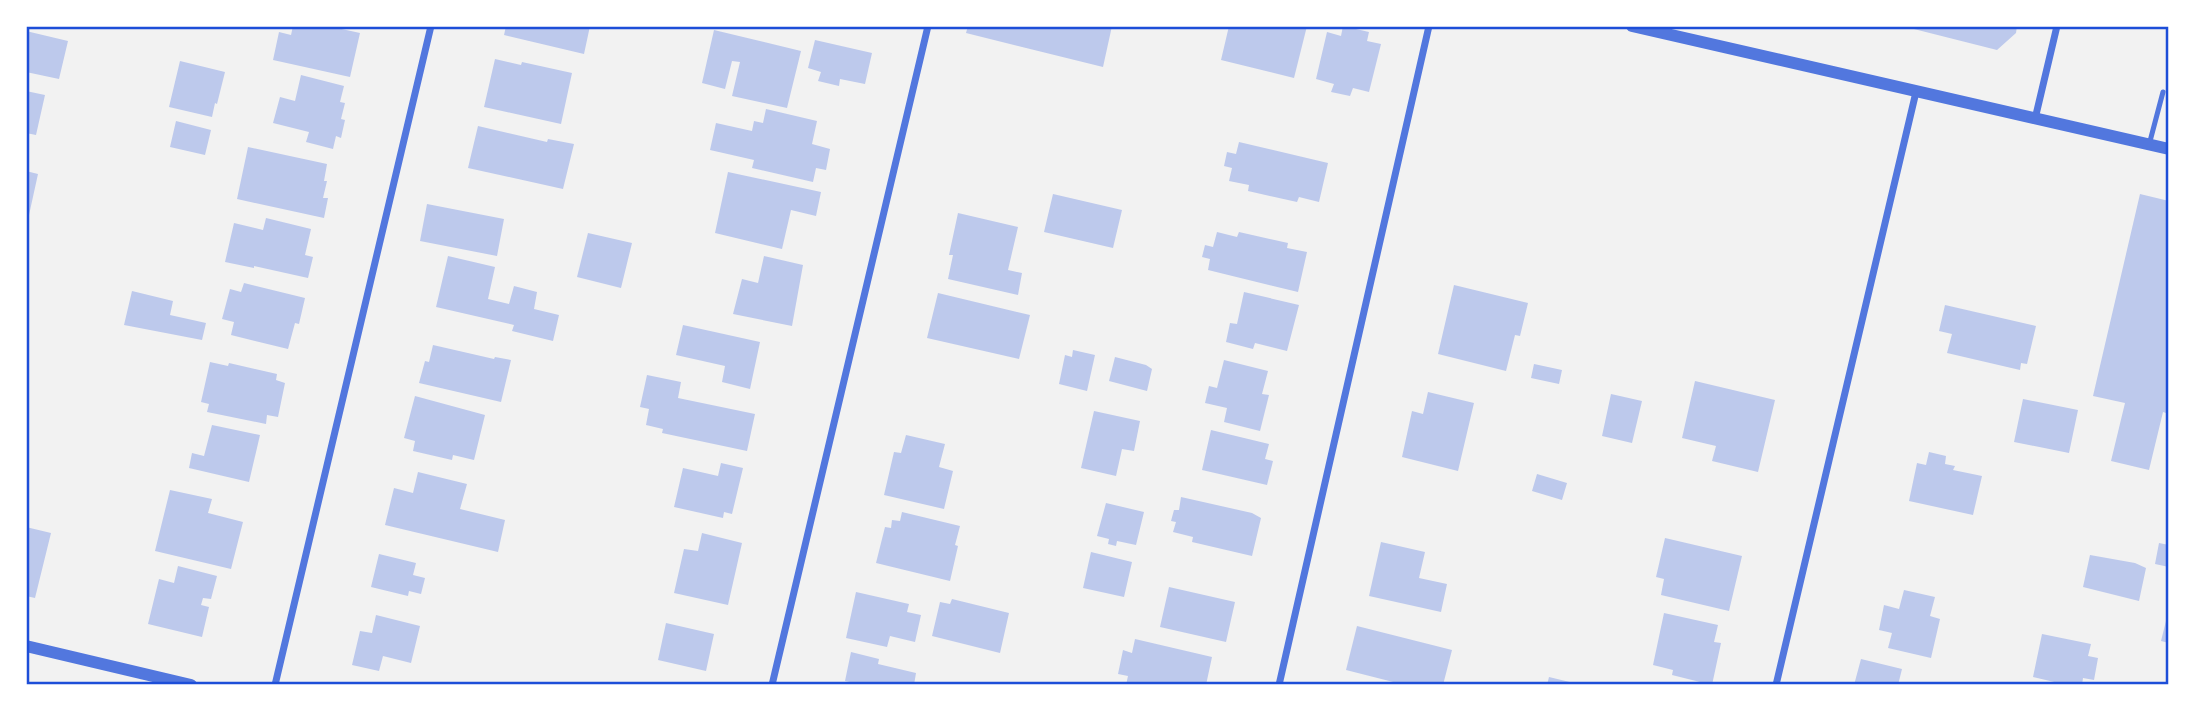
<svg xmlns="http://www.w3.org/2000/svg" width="2195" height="711" font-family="Bitter,serif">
<rect width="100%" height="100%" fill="#f2f2f2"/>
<!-- building -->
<path fill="#bdc9ec" d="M293 26H328L360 33 350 77 273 60 279 32 291 35Z
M506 26H590L584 54 504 35Z
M968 26H1112L1103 67 966 33Z
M1229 26H1307L1294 78 1221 60Z
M1343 26 1369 32 1367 41 1381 44 1369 92 1353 88 1350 96 1331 92 1334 84 1316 79 1327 32 1341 36Z
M1902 26H2017L2016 33 1997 50Z
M714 30 801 51 787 108 732 96 740 62 732 61 725 89 702 83Z
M26 31 68 41 59 79 26 72Z
M815 40 872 53 865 84 840 79 839 86 818 81 821 72 808 68Z
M495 59 521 65 522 62 572 73 561 124 484 107Z
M180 61 225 72 217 104 215 103 212 117 169 107Z
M301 75 344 86 340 102 345 103 341 119 345 120 341 138 336 136 333 149 306 142 309 132 273 123 280 97 295 101Z
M26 91 45 95 36 135 26 133Z
M766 109 817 121 812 144 830 149 826 170 816 168 813 182 752 168 754 160 710 150 716 123 752 131 754 121 763 123Z
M176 121 211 130 205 155 170 147Z
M478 126 547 142 548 139 574 144 563 189 468 168Z
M1239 142 1328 163 1319 202 1299 197 1297 202 1248 191 1249 185 1229 181 1232 168 1224 166 1227 152 1236 154Z
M248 147 327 164 324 181H327L323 198H328L324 218 237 199Z
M26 171 38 174 29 215 26 214Z
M728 172 821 192 816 216 791 210 782 249 715 233Z
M1053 194 1122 210 1113 248 1044 232Z
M2140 194 2169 201V414L2163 412 2149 470 2111 461 2125 403 2093 396Z
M427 204 504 219 497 256 420 241Z
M958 213 1018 227 1008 270 1022 273 1018 295 948 279 953 255H949Z
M266 218 311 229 305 255 313 257 308 278 254 266V268L225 262 234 223 263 230Z
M1217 232 1237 237 1239 232 1288 243 1287 248 1307 252 1298 292 1208 270 1210 259 1202 257 1205 245 1213 247Z
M588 233 632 243 621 288 577 277Z
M448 256 495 267 488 299 509 304 514 286 537 292 534 309 559 315 553 341 512 331 514 325 436 307Z
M764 256 803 265 792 326 733 314 742 279 758 283Z
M244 283 305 298 299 324 295 323 288 349 231 335 234 322 222 319 230 289 241 292Z
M1454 285 1528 303 1520 336 1515 335 1506 371 1438 354Z
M132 291 173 301 170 315 206 323 202 340 124 325Z
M1244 292 1299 305 1287 351 1255 343 1253 349 1226 342 1230 323 1237 324Z
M938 293 1030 315 1019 359 927 338Z
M1945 305 2036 326 2027 364 2021 363 2020 370 1947 353 1952 334 1939 331Z
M683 325 760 342 750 389 722 382 725 366 676 355Z
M433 345 494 359 495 357 511 360 501 402 419 383 425 361 429 362Z
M1073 350 1095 355 1087 391 1059 384 1065 355 1072 357Z
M1115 357 1146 365 1152 369 1147 391 1109 381Z
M1224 360 1268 371 1262 394 1269 395 1260 431 1224 422 1227 408 1205 403 1209 386 1217 388Z
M210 362 228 366 229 363 277 374 276 380 285 383 278 417 267 415 266 424 207 412 209 404 201 402Z
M1534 364 1562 370 1559 384 1531 378Z
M647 375 681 382 678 398 755 414 747 451 662 433 663 429 646 425 649 409 640 407Z
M1695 381 1775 400 1758 472 1712 461 1716 446 1682 438Z
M1428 392 1474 403 1458 471 1402 457 1412 411 1423 414Z
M1611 394 1642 401 1632 443 1602 436Z
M415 396 485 415 474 460 453 455 452 460 413 451 415 441 404 438Z
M2023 399 2078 410 2069 453 2014 442Z
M1094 411 1140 421 1134 451 1122 449 1116 476 1081 468Z
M212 425 260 435 249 482 189 468 192 453 204 456Z
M1211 430 1269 444 1265 459 1273 461 1267 485 1202 470Z
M906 435 945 444 939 467 953 471 944 509 884 495 894 452 901 453Z
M1929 452 1946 456 1945 464 1955 466 1953 470 1982 476 1973 515 1909 501 1917 463 1926 465Z
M721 463 743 468 732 514 724 512 723 518 674 507 683 468 718 476Z
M418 472 467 484 460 509 505 520 498 552 385 525 394 488 413 493Z
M1537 474 1567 483 1562 500 1532 491Z
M170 490 212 499 208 513 243 522 231 569 155 551Z
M1181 497 1252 513 1261 518 1252 556 1192 542 1193 537 1173 532 1176 522 1171 521 1174 510H1179Z
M1106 503 1144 512 1136 545 1117 541 1116 546 1108 544 1109 539 1097 536Z
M902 512 960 526 955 545 958 546 950 581 876 563 885 527 891 528 892 520 900 521Z
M26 527 51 533 35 598 26 596Z
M702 533 742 543 728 605 674 593 684 549 698 551Z
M1665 538 1742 556 1729 611 1661 595 1664 579 1656 577Z
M1381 542 1425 552 1419 578 1447 584 1441 612 1369 596Z
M2159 543 2169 545V567L2155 564Z
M1091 552 1132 562 1124 597 1083 588Z
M379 554 416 563 413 575 425 578 421 594 409 591 408 596 371 587Z
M2090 555 2135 563 2146 568 2139 601 2083 587Z
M178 566 217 576 211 599 203 598 201 605 209 607 202 637 148 624 159 579 174 583Z
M1169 587 1235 602 1226 642 1160 627Z
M1904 590 1935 597 1930 616 1940 619 1931 658 1888 648 1892 633 1879 630 1884 605 1899 609Z
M856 592 909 604 907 612 921 615 915 642 890 636 887 647 846 638Z
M952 599 1009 613 1000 653 932 636 940 602 950 604Z
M1664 613 1718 625 1714 642 1721 643 1712 685 1672 675 1673 670 1653 665Z
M2168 613 2169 614V643L2161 641Z
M376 615 420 626 411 663 383 656 379 671 352 665 360 631 372 633Z
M666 623 714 634 706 671 658 660Z
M1357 626 1452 650 1443 685H1405L1346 670Z
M2042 634 2091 644 2088 656 2098 658 2094 680 2083 678 2082 685H2067L2033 677Z
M1135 639 1212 657 1206 685H1126L1128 676 1118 674 1123 650 1132 653Z
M851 652 879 659 878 664 916 673 914 685H849L850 682 845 681Z
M1861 659 1902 669 1898 685H1854Z
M1549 677 1578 684V685H1547Z"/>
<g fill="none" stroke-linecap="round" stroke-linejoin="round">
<!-- service -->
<path stroke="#5277de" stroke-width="5" d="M2149 145 2163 92"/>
<!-- minor -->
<path stroke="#5277de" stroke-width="7" d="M2035 119 2057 26
M275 685 431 26
M772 685 928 26
M1279 685 1429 26
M1776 685 1916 92"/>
<!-- tertiary -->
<path stroke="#5277de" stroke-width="12" d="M1632 26 2169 149
M26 646 191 685"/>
</g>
<!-- border -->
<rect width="2195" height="711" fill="none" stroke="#ffffff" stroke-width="56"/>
<rect x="28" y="28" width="2139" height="655" fill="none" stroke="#1d4ed8" stroke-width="2.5"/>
</svg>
